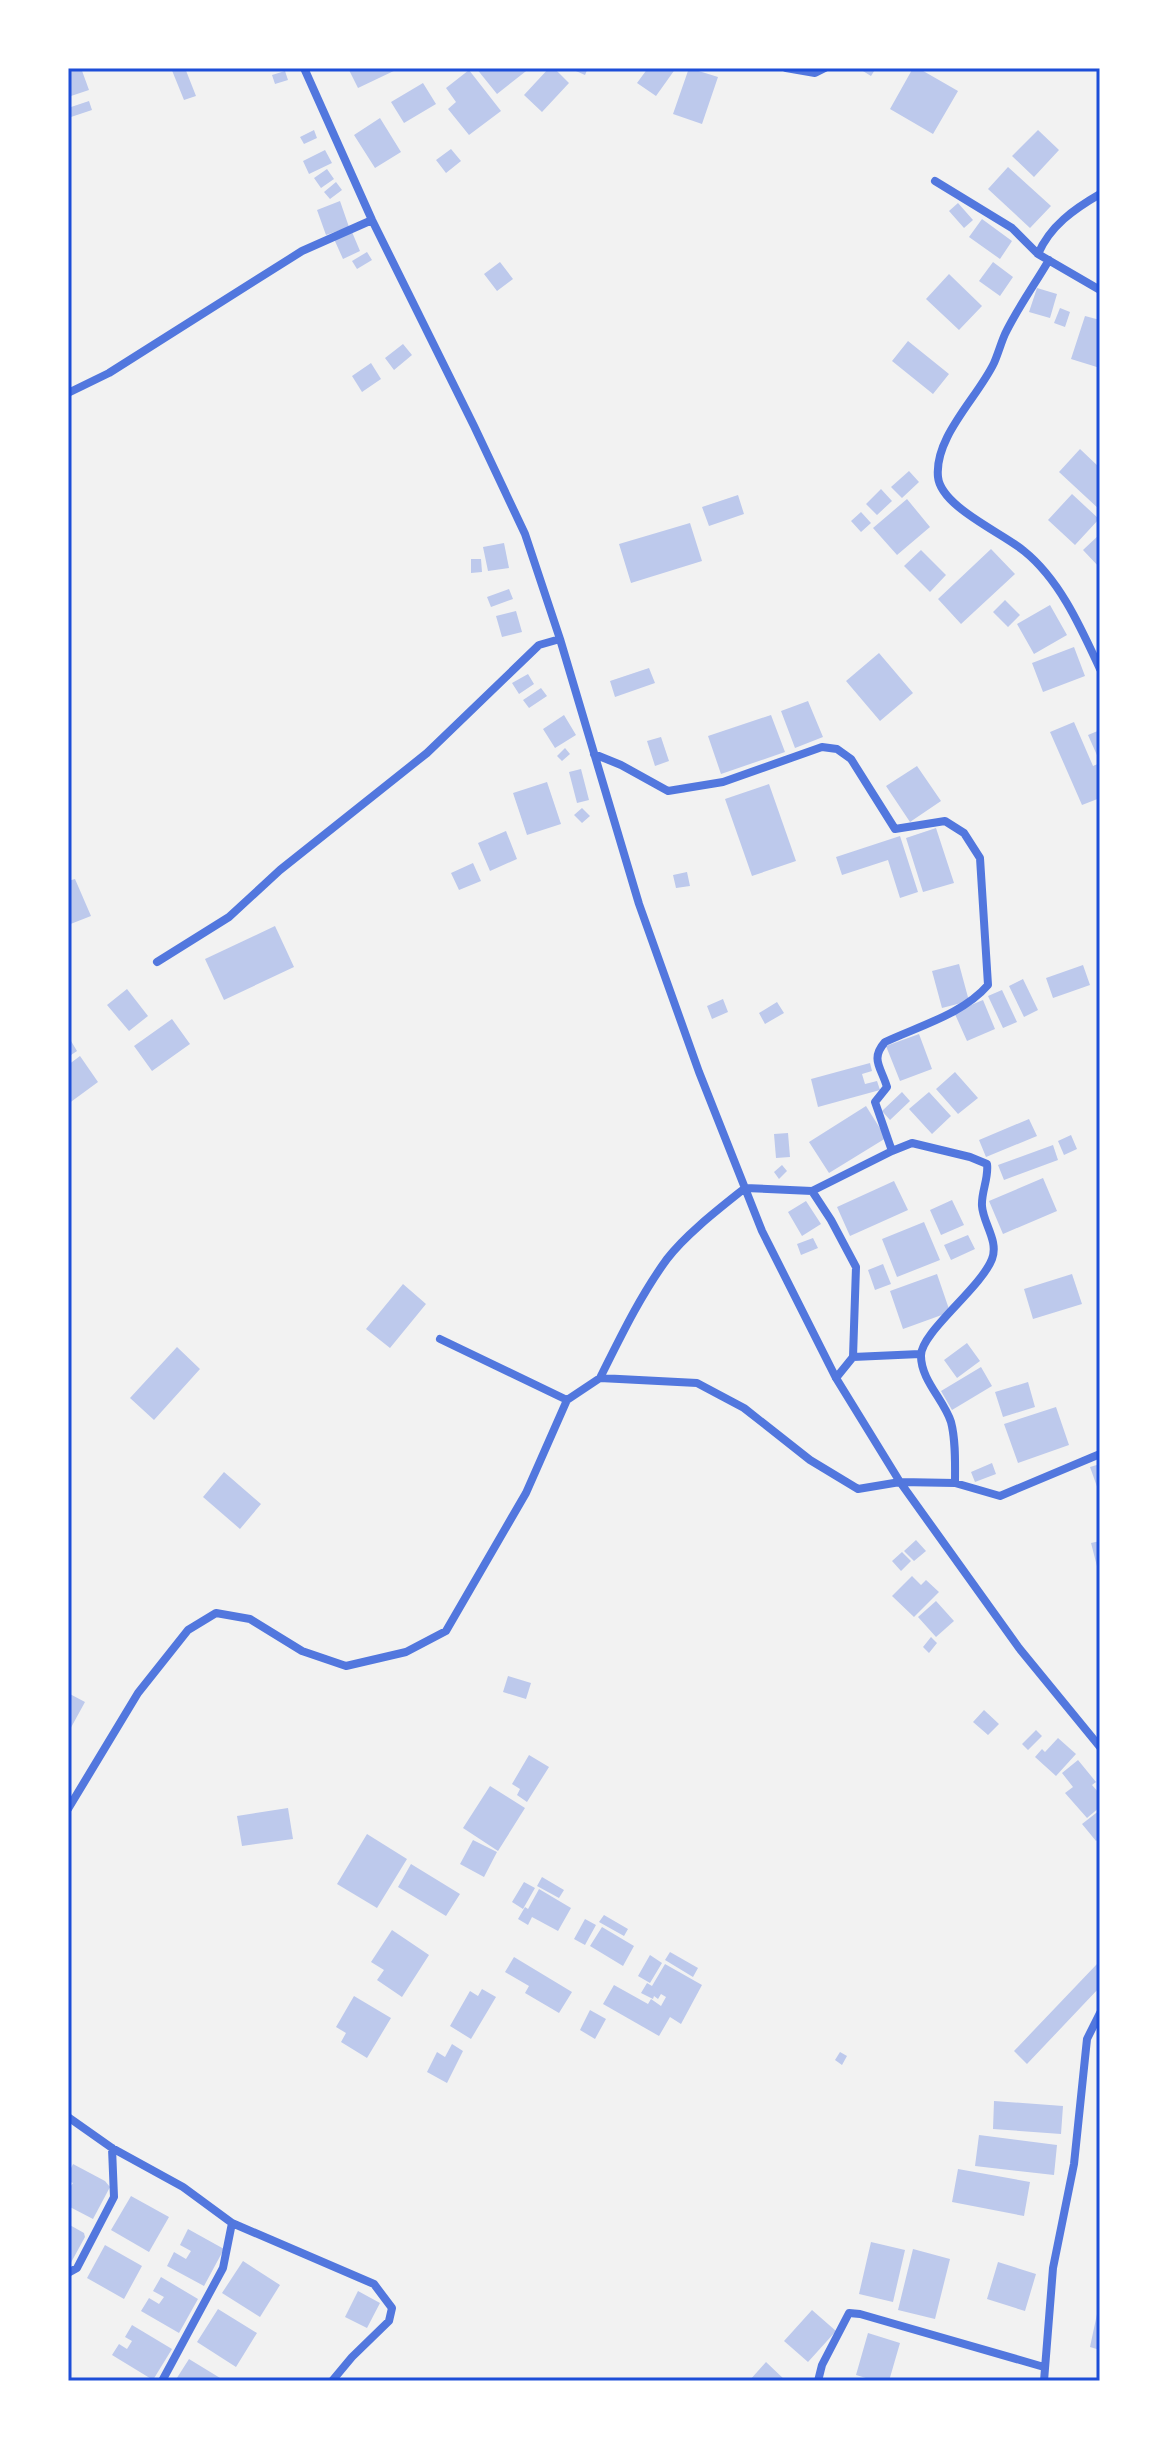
<svg xmlns="http://www.w3.org/2000/svg" width="1168" height="2449" font-family="'IBM Plex Serif',serif">
<rect width="100%" height="100%" fill="#f2f2f2"/>
<!-- building -->
<path fill="#bdc9ec" d="M68 68H81L89 90 68 97Z
M171 68H185L196 96 184 100Z
M348 68H400L358 88Z
M476 68H530L497 94Z
M549 68H554L569 83 542 112 524 95Z
M569 68H588L585 75Z
M648 68H676L656 96 637 83Z
M689 68 718 77 702 124 673 114Z
M858 68H876L871 76Z
M913 68H918L958 91 933 134 890 109Z
M469 70 501 111 469 135 448 109 456 102 446 88Z
M285 71 288 80 275 84 272 75Z
M423 83 436 104 404 123 391 102Z
M89 101 92 110 68 118V108Z
M380 118 401 152 375 168 354 135Z
M314 130 317 138 304 144 300 137Z
M1038 130 1059 150 1034 177 1012 156Z
M451 149 461 161 446 173 436 160Z
M325 150 332 163 309 174 303 161Z
M1008 167 1051 206 1030 228 988 189Z
M327 169 334 179 321 188 314 178Z
M336 182 342 190 330 199 324 192Z
M340 201 349 227 326 235 317 210Z
M958 203 973 220 964 228 949 211Z
M982 219 1012 241 1000 259 969 237Z
M352 232 360 251 343 259 334 239Z
M367 252 372 260 357 269 352 261Z
M500 262 513 279 497 291 484 274Z
M993 262 1013 277 1000 296 979 281Z
M949 274 982 306 959 330 926 299Z
M1037 288 1057 294 1050 318 1029 312Z
M1060 308 1070 312 1065 327 1054 323Z
M1085 316 1100 320V368L1071 359Z
M908 341 949 374 933 394 892 361Z
M403 344 412 355 394 370 385 358Z
M371 363 381 379 362 392 352 376Z
M1080 449 1100 468V510L1059 472Z
M909 471 919 482 902 498 891 487Z
M881 489 892 501 877 515 866 504Z
M1072 494 1099 519 1075 545 1048 520Z
M738 495 744 514 709 526 702 507Z
M907 499 930 527 897 555 873 528Z
M861 512 871 523 861 532 851 521Z
M690 523 702 561 631 583 619 544Z
M1100 534V568L1083 550Z
M504 543 509 568 488 571 483 547Z
M991 549 1015 574 961 624 938 599Z
M921 550 946 575 930 592 904 566Z
M471 559H481L482 572 471 573Z
M509 589 513 599 491 607 487 597Z
M1005 600 1020 615 1008 627 993 612Z
M1050 605 1067 635 1034 654 1017 624Z
M516 611 522 632 502 637 496 616Z
M1074 647 1085 676 1043 692 1032 663Z
M879 653 913 693 880 721 846 681Z
M649 668 655 683 615 697 610 681Z
M528 674 534 684 519 694 512 683Z
M541 688 547 696 529 708 523 700Z
M808 701 823 737 795 748 781 711Z
M564 715 576 735 555 748 543 729Z
M771 715 785 752 721 774 708 736Z
M1074 722 1093 766 1100 763V798L1082 805 1050 732Z
M1100 730V762L1088 735Z
M661 737 669 761 655 766 647 741Z
M565 748 570 754 562 761 557 756Z
M917 766 941 801 910 822 886 786Z
M581 769 589 800 577 803 569 772Z
M547 782 561 824 527 835 513 793Z
M769 784 796 861 752 876 725 799Z
M582 808 590 816 582 823 574 815Z
M936 828 954 883 923 892 906 838Z
M506 831 517 859 490 871 478 843Z
M900 836 918 892 900 898 888 860 842 875 836 857Z
M473 863 481 881 459 890 451 873Z
M687 872 690 886 676 888 673 875Z
M75 879 91 916 68 925V881Z
M275 926 294 967 224 1000 205 959Z
M959 964 969 1001 942 1008 932 971Z
M1083 965 1090 985 1053 998 1046 978Z
M1023 979 1038 1010 1024 1017 1009 986Z
M127 989 148 1016 129 1031 107 1005Z
M1002 990 1017 1022 1003 1028 988 996Z
M723 999 728 1012 712 1019 707 1006Z
M983 1000 995 1029 967 1041 954 1012Z
M777 1002 784 1013 765 1024 759 1013Z
M172 1019 190 1044 152 1071 134 1046Z
M919 1034 932 1069 900 1081 886 1046Z
M68 1036 77 1051 68 1057Z
M80 1056 98 1082 68 1104V1065Z
M870 1063 872 1071 862 1074 865 1084 877 1081 880 1090 818 1107 811 1079Z
M955 1072 978 1098 958 1114 936 1089Z
M902 1092 910 1101 890 1120 882 1111Z
M929 1092 951 1116 932 1134 909 1109Z
M866 1106 886 1138 829 1173 809 1142Z
M1029 1119 1037 1136 986 1157 979 1140Z
M788 1133 790 1157 776 1158 774 1134Z
M1071 1135 1077 1149 1064 1155 1058 1141Z
M1053 1145 1058 1160 1004 1180 998 1165Z
M782 1165 787 1171 779 1179 774 1172Z
M1043 1178 1057 1211 1003 1234 989 1201Z
M894 1181 908 1210 850 1236 837 1207Z
M952 1200 964 1225 941 1235 930 1210Z
M806 1201 821 1224 802 1236 788 1212Z
M924 1222 940 1260 897 1277 882 1239Z
M968 1235 975 1249 951 1260 944 1245Z
M813 1238 818 1248 801 1255 797 1244Z
M883 1264 891 1284 875 1290 868 1270Z
M937 1274 950 1312 903 1329 890 1291Z
M1072 1274 1082 1304 1033 1319 1024 1289Z
M403 1284 426 1304 390 1348 366 1329Z
M967 1343 980 1361 957 1378 944 1360Z
M177 1347 200 1369 154 1420 130 1398Z
M981 1367 992 1386 952 1410 941 1391Z
M1028 1382 1035 1407 1003 1417 995 1392Z
M1056 1407 1069 1445 1018 1463 1004 1424Z
M992 1463 996 1474 975 1482 971 1472Z
M1100 1464V1495L1090 1467Z
M224 1472 261 1504 240 1529 203 1497Z
M916 1540 926 1551 914 1561 904 1551Z
M1100 1541V1574H1099L1091 1543Z
M902 1552 911 1561 901 1571 892 1561Z
M912 1576 921 1585 926 1580 939 1592 914 1617 892 1596Z
M936 1601 954 1621 936 1637 918 1617Z
M931 1637 937 1643 929 1653 923 1647Z
M508 1676 531 1683 526 1699 503 1692Z
M68 1693 85 1702 68 1733Z
M984 1710 999 1724 988 1735 973 1722Z
M1036 1730 1042 1736 1028 1750 1022 1744Z
M1058 1738 1076 1754 1056 1776 1035 1757 1042 1749 1045 1752Z
M529 1755 549 1767 527 1802 517 1795 520 1789 512 1784Z
M1078 1760 1096 1782 1092 1785 1100 1794V1807L1087 1818 1065 1793 1073 1787 1062 1773Z
M490 1786 525 1808 498 1851 463 1828Z
M288 1808 293 1839 242 1846 237 1816Z
M1100 1810V1838L1096 1841 1082 1824Z
M367 1834 407 1859 377 1908 337 1884Z
M473 1840 497 1852 484 1877 460 1864Z
M411 1864 460 1894 446 1916 398 1887Z
M542 1877 564 1890 559 1898 537 1886Z
M524 1882 535 1888 523 1909 512 1902Z
M539 1889 571 1908 558 1931 532 1917 528 1925 518 1919 525 1907 528 1909Z
M604 1915 628 1929 624 1936 599 1922Z
M585 1919 596 1925 585 1945 574 1939Z
M602 1927 634 1946 623 1966 590 1946Z
M392 1930 429 1955 402 1997 377 1980 384 1970 371 1962Z
M670 1952 698 1968 693 1977 665 1960Z
M650 1955 662 1963 650 1983 638 1976Z
M514 1957 572 1992 559 2013 525 1993 529 1986 505 1972Z
M665 1964 702 1985 681 2024 670 2017 659 2036 603 2004 614 1985 648 2004 651 1999 661 2006 666 1997 661 1994 658 1999 654 1996 653 1999 641 1993 647 1983 652 1986Z
M1097 1964 1100 1967V1987L1027 2064 1014 2051Z
M482 1989 496 1997 471 2039 450 2026 470 1991 478 1996Z
M354 1996 391 2018 367 2058 341 2042 346 2033 336 2027Z
M590 2010 606 2019 595 2039 580 2030Z
M452 2044 463 2051 447 2083 427 2072 437 2052 445 2057Z
M840 2052 847 2056 842 2065 835 2060Z
M994 2101 1063 2106 1061 2134 993 2129Z
M979 2135 1057 2145 1054 2175 975 2166Z
M73 2164 105 2181 110 2187 93 2219 68 2206V2190L73 2183 68 2181V2174Z
M958 2169 1030 2182 1024 2216 952 2202Z
M131 2196 169 2217 149 2252 111 2230Z
M68 2224 84 2233 85 2237 68 2268Z
M188 2229 224 2249 204 2286 167 2266 174 2252 186 2259 191 2251 180 2245Z
M871 2242 905 2250 893 2302 859 2294Z
M105 2245 142 2266 124 2299 87 2278Z
M913 2249 950 2259 935 2319 898 2310Z
M243 2261 280 2285 260 2317 222 2293Z
M998 2262 1036 2274 1025 2311 987 2299Z
M161 2277 198 2299 179 2333 141 2311 149 2298 159 2304 164 2297 153 2291Z
M358 2291 380 2303 367 2328 345 2317Z
M218 2309 257 2333 236 2367 197 2342Z
M812 2310 836 2331 808 2362 784 2341Z
M1097 2314 1100 2315V2350L1090 2347Z
M132 2325 172 2349 153 2380 112 2355 119 2344 127 2349 132 2341 125 2337Z
M868 2333 900 2343 889 2381H876L856 2375Z
M189 2359 225 2381H175Z
M766 2362 786 2381H749Z"/>
<g fill="none" stroke-linecap="round" stroke-linejoin="round">
<!-- minor -->
<path stroke="#5277de" stroke-width="8" d="M304 68 372 220 474 426 525 534 560 639 639 904 699 1072 762 1231 836 1378 900 1482 1019 1648 1100 1747
M786 68 815 73 825 68
M935 181 1012 228 1038 254 1100 290
M1038 254C1050 226 1074 209 1100 194
M1049 260C1035 284 1017 309 1005 334 1001 343 998 354 994 363 978 397 934 437 938 477 941 507 1003 533 1024 551 1060 580 1081 628 1100 669
M68 393 109 373 302 251 372 220
M594 754 621 765 668 791 723 782 822 747 837 749 851 759 895 829 945 821 964 833 980 858 988 985C963 1014 919 1026 885 1042 870 1059 881 1067 887 1087L875 1102 892 1151 812 1191 745 1188C720 1208 686 1234 667 1259 640 1296 620 1338 600 1378
M157 962 229 917 280 870 427 753 539 645 560 639
M892 1151 912 1143 970 1157 987 1164C989 1178 981 1192 982 1206 983 1223 999 1241 992 1259 981 1288 920 1333 921 1356 921 1380 944 1400 951 1422 956 1441 955 1464 955 1483
M812 1191 831 1220 856 1267 853 1357 836 1378
M440 1339 567 1400
M853 1357 920 1354
M68 1809 138 1693 188 1630 216 1613 250 1619 302 1651 346 1666 406 1652 446 1631 526 1493 567 1400 600 1378 697 1383 744 1408 810 1460 858 1489 900 1482 955 1483 1000 1496 1100 1454
M68 2117 112 2148 183 2187 232 2223 374 2284 392 2308 389 2321 352 2357 332 2381
M68 2273 77 2268 114 2197 112 2148
M162 2381 223 2268 232 2223
M818 2381 822 2365 849 2313 860 2314 1044 2367
M1044 2381 1053 2268 1074 2164 1087 2039 1100 2013"/>
</g>
<!-- border -->
<rect width="1168" height="2449" fill="none" stroke="#ffffff" stroke-width="140"/>
<rect x="70" y="70" width="1028" height="2309" fill="none" stroke="#1d4ed8" stroke-width="3"/>
</svg>
